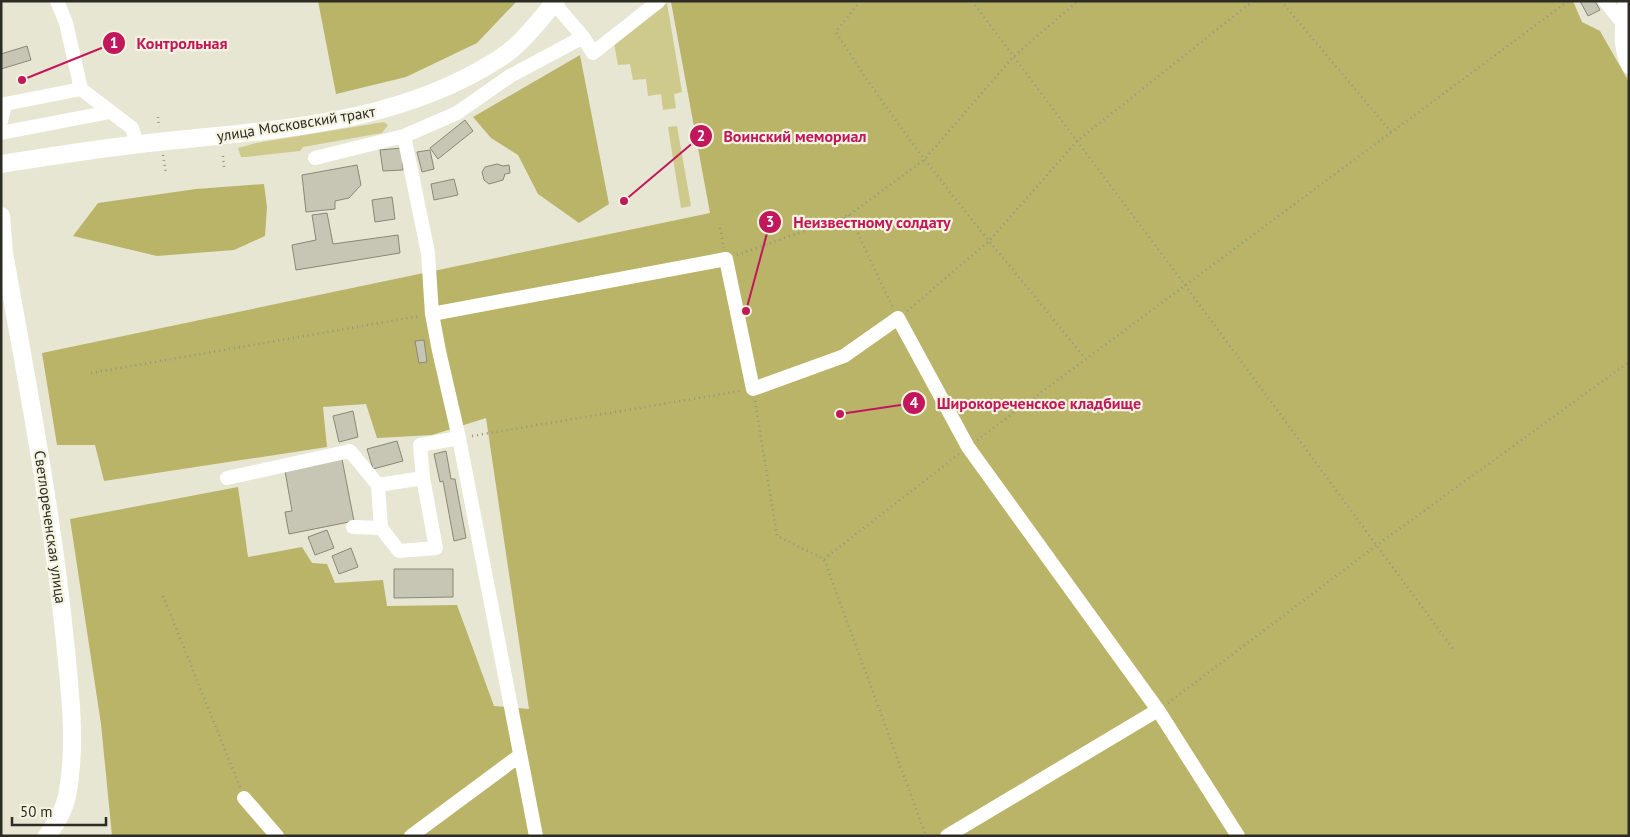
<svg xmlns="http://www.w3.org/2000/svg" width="1630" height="837" font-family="'PT Sans',sans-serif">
<rect width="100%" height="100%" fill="#e7e6d3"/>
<!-- green -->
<path fill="#ceca8c" d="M667 3 682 92 674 94 676 108 663 110 661 94 648 96 646 79 633 80 630 64 618 65 614 43 639 21Z
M384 122 388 125 382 133 303 147 300 151 246 157H241L238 148 256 143Z
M677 126 691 206 681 208 668 127Z"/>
<!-- forest -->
<path fill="#b9b468" d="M318 1H517L477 43 406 77 336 94Z
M675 1H1573L1582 22 1600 31 1629 82V836H112L101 724 70 519 238 487 248 557 302 547 312 563 327 564 335 583 383 580 387 606 457 605 494 706 529 709 486 418 432 435 377 438 366 404 323 407 327 447 104 481 95 445H57L42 353 710 213 671 2Z
M580 55 609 204 579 223 538 194 518 155 491 138 473 117Z
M264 184 267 207 265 236 234 250 157 256 73 236 98 203 196 189Z"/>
<!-- building -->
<path fill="#c7c6b4" stroke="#898877" d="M1580 1H1595L1600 10 1588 16Z
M27 46 31 60 1 69V54Z
M465 120 473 131 438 159 430 148Z
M402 148 403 170 383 171 380 150Z
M430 150 434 169 422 172 417 152Z
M497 164 503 166 509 165 510 173 505 174 503 180 489 184 484 180 482 172 485 167Z
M357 165 361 185 349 198 335 201V209L306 212 302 175Z
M454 179 458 195 434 200 431 184Z
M392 197 395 219 375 222 372 200Z
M327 213 333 244 398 235 400 253 296 270 292 245 316 240 312 215Z
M424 340 427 362 419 363 415 341Z
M353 411 358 437 339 442 333 416Z
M397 441 403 461 373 469 367 449Z
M446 451 451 479H455L466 538 454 541 443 481 440 482 434 454Z
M342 459 354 521 289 534 285 512 292 511 285 471Z
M327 530 334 548 315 555 308 537Z
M351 548 358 567 339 574 332 556Z
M394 569H453V597L394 598Z"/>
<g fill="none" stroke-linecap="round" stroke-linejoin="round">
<!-- path -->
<path stroke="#969587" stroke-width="2.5" stroke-dasharray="1 4" stroke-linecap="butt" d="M860 1 836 32C909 149 999 252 1085 358
M972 1 1185 285 1453 649
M1281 1 1392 133
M158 117 159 127
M163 155 166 173
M223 156 224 167
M849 215 893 308
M720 228 724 248
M737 255 849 215 924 160 1013 57 1078 1
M907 311 989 241 1077 141 1253 1
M91 373 420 316
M755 401 777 536 824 559 926 836
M472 436 740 391
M977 440 1568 1
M824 559 959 454
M163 596 240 787
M1168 703 1377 545 1629 362"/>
<!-- minor -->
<path stroke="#fff" stroke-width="14" d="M57 1 66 23 81 89
M1605 1 1622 22
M1625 1C1622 23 1618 47 1629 67
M554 3 583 37 593 53 659 1
M1 121 5 104 81 89 132 128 137 144
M1 133 110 112
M404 136 428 253 432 314 439 351 459 438 536 836
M315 158 404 136 457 113 510 76 583 37
M432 314 726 259 753 389 844 356 898 318 968 447 1158 710 1238 836
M227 478 350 451 378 485 423 478
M378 485 381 528 399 551 436 548 423 478 420 445 459 438
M353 527 381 528
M244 798 277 836
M411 836 519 756
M947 836 1158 710"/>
<!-- major -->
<path stroke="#fff" stroke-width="18" d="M1 164C54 156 106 147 159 142 276 129 395 125 497 60 521 46 538 21 556 1
M1 216 4 253C27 382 52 511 65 641 70 692 77 745 67 796 64 811 56 824 47 836"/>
</g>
<g text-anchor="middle" stroke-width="4.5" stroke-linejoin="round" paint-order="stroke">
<!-- street labels -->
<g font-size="15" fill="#2c2c25" stroke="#f4f4e1">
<text transform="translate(296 124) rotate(-9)" y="5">улица Московский тракт</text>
<text transform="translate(50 527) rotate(82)" y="5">Светлореченская улица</text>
</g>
</g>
<!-- callouts -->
<path fill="none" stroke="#c2185b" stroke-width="2" d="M22 80L114 43M624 201L701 136M746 311L770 222M840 414L914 403"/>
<g fill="#c2185b" stroke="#f4f4e1" stroke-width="2">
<circle cx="22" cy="80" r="5"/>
<circle cx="624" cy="201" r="5"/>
<circle cx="746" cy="311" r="5"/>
<circle cx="840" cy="414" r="5"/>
<circle cx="114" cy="43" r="12"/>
<circle cx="701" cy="136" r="12"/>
<circle cx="770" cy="222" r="12"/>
<circle cx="914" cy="403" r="12"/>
</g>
<g font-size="15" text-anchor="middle" font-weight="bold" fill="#fff">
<text x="114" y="48">1</text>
<text x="701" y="141">2</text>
<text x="770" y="227">3</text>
<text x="914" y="408">4</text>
</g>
<g font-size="16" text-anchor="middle" font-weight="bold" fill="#c2185b" stroke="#f4f4e1" stroke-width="4.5" stroke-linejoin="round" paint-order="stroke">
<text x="182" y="49">Контрольная</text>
<text x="795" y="142">Воинский мемориал</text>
<text x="872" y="228">Неизвестному солдату</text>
<text x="1039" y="409">Широкореченское кладбище</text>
</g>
<!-- border -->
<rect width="1630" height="837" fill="none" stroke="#2c2c25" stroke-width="5"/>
<!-- scale -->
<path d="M12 817v8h94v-8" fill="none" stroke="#2c2c25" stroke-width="2.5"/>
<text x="20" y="817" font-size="15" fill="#2c2c25" stroke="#f4f4e1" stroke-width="4" paint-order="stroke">50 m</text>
</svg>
